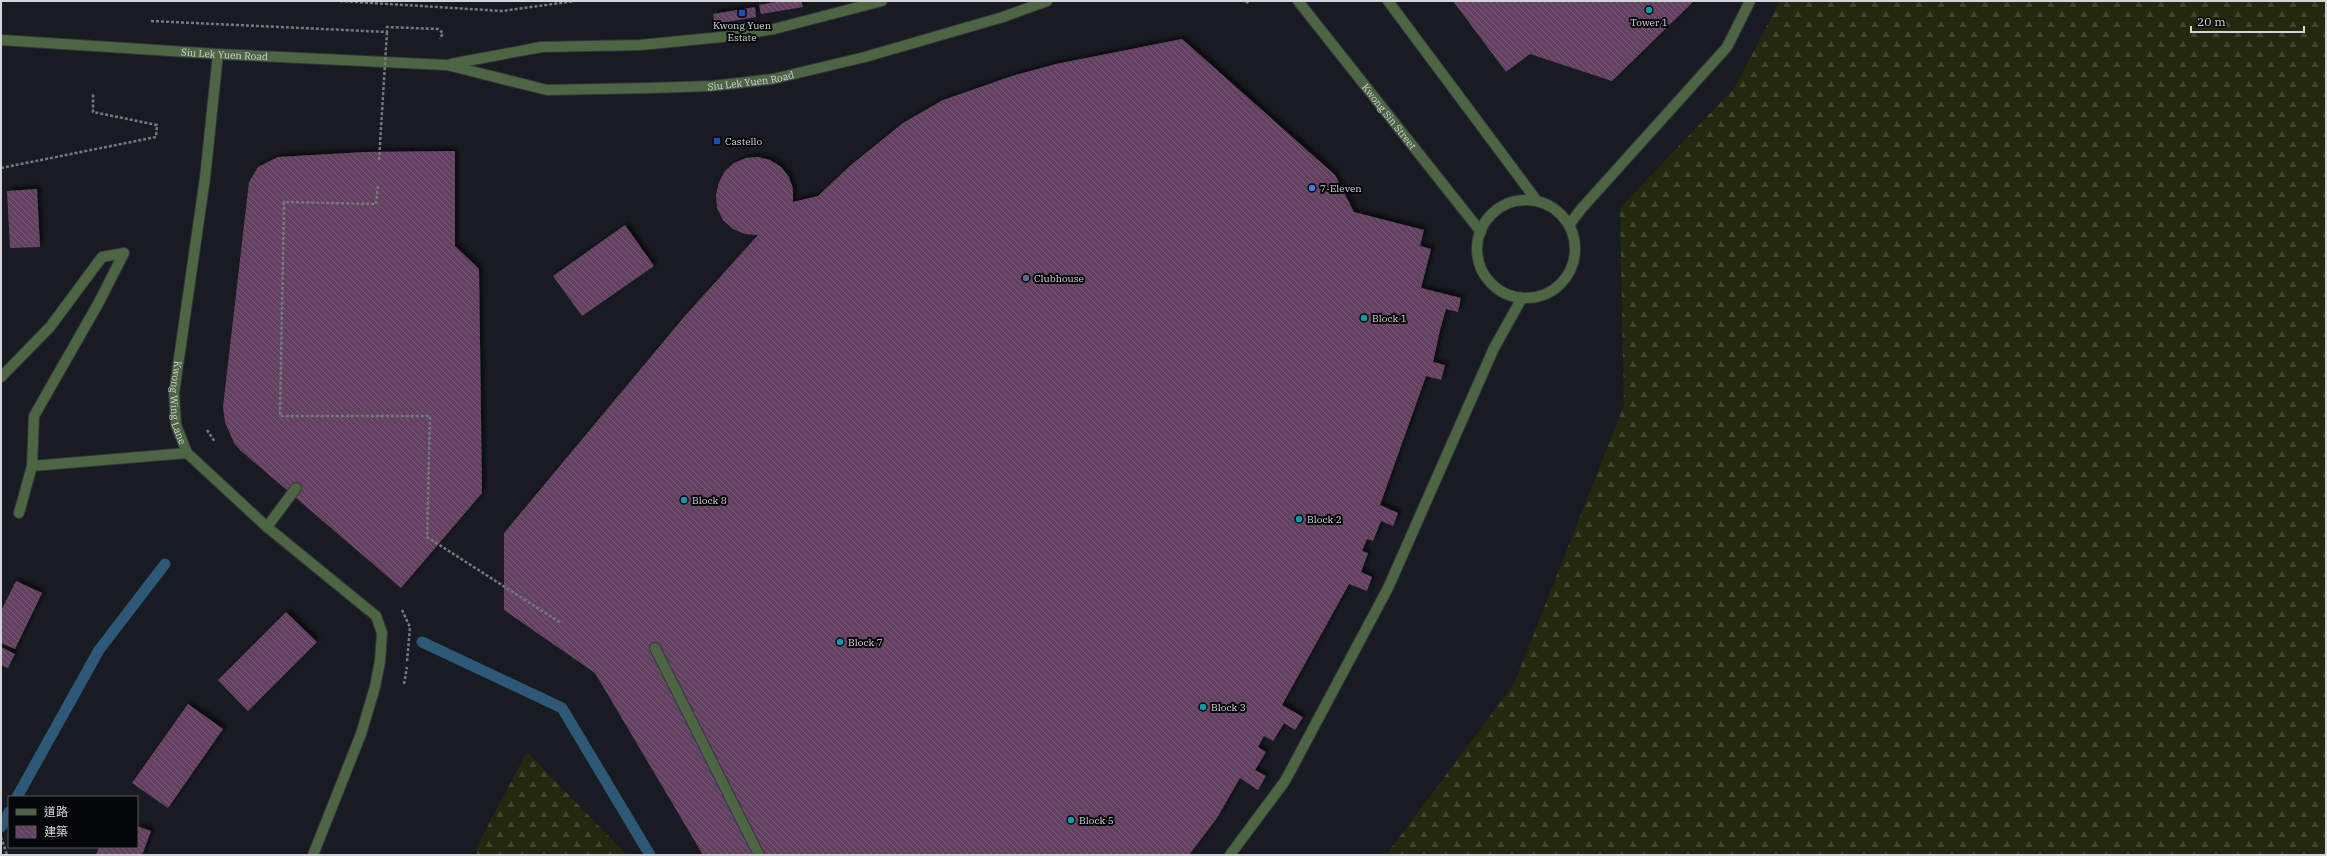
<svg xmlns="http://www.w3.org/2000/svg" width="2327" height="856" font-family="'IBM Plex Serif','Noto Sans TC',serif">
<defs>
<pattern id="forest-firs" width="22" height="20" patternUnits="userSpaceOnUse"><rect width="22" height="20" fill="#23280e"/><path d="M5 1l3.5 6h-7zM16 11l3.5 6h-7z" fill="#424630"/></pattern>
<pattern id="building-back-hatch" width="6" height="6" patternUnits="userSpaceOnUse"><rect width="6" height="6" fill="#644061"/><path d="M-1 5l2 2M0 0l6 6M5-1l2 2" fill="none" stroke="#795b77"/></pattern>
<filter id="shadow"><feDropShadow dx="3.5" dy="-3.5" stdDeviation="2" flood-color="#0009"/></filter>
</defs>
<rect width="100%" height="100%" fill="#181c22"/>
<!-- forest -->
<path fill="url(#forest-firs)" d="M1780 1H2326V855H1386L1514 684 1624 405 1620 208 1735 87Z
M527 752 627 855H477L476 848Z"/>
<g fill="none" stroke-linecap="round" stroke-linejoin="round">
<!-- stream -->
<path stroke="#2d5878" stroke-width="11" d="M422 642 562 708 650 855
M17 797 99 650 165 564
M1 827 9 812"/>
</g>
<!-- building -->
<path fill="url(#building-back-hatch)" filter="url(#shadow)" d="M780 1H801L803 7 761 14 759 5Z
M1453 1H1694L1612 81 1530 54 1506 72Z
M755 7 756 17 715 24 713 14Z
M1182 39 1335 175 1354 212 1424 230 1420 246 1431 249 1421 288 1461 298 1458 312 1446 309 1440 330 1433 362 1445 365 1441 380 1426 376 1380 505 1398 513 1393 526 1381 521 1373 541 1367 539 1362 551 1368 553 1361 572 1372 577 1367 591 1349 584 1282 705 1303 717 1295 730 1284 723 1273 741 1264 736 1258 747 1266 752 1255 770 1266 776 1258 790 1240 778 1217 818 1189 855H703L595 673 504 610V533L684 317 758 235 745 234 733 229 723 220 717 208 716 195 719 182 725 171 734 163 746 158 758 157 770 160 781 167 789 177 793 189V202L818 196 851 165 903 123 943 100 1012 76 1056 64Z
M455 151V246L479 269 482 493 401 588 240 450 234 443 225 422 223 407 249 182 258 167 278 157 366 152Z
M37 189 40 247 10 248 7 191Z
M625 225 654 266 582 316 553 276Z
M16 581 42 593 15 649 1 643V611Z
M286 612 317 642 248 711 218 680Z
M1 647 15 654 8 668 1 665Z
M188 704 223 729 168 808 132 783Z
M137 826 151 831 142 855H96L99 847H137Z"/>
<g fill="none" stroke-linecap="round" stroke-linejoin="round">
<!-- service casing -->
<g stroke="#32363c" stroke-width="12">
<path id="service" d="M1569 225 1582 208 1727 47 1750 1
M1 377 50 327 102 257 124 253 98 304 34 416 32 466 187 453
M19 513 32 466
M267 527 296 488
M655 648 759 855
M1230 855 1285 781 1388 588 1494 348 1522 298"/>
</g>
<!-- minor casing -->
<g stroke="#32363c" stroke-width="12">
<g id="minor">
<path id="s1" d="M1298 1 1481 232"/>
<path d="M1388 1 1537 201"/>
<path id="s2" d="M218 54 205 178 174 393 176 425 187 453 267 527 376 616 382 633 380 661 375 687 361 734 313 855"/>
<circle cx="1526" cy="249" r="49"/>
</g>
</g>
<!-- tertiary casing -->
<g stroke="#32363c" stroke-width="12">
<g id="tertiary">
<path id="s3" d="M1 40 218 54 447 65 547 90 649 88 712 86 773 79 865 57 1003 17 1047 1"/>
<path d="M451 64 541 47 640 45 732 36 774 29 882 1"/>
</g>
</g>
<!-- path -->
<path stroke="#76797e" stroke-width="2.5" stroke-dasharray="3 2" stroke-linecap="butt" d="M340 1 502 11 575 1
M1246 3 1249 1
M151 21 387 32V27L438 29 443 33 440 39
M1 168 156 137 157 125 93 112V94
M378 186 376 204 284 202 280 416H430L427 537 561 623
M207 430 215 442
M402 610 410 627 407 662
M404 684 407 667
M1 837 7 855"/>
<!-- service -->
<use href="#service" stroke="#4e6543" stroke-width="10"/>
<!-- minor -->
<use href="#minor" stroke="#4e6543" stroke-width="10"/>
<!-- tertiary -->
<use href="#tertiary" stroke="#4e6543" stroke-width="10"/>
<!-- path-bridge -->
<path stroke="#76797e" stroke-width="2.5" stroke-dasharray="3 2" stroke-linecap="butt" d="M379 160 387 32"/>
</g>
<!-- markers -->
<g fill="#0f9aa8" stroke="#050709" stroke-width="1.5">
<circle cx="1649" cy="10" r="4"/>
<circle cx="1364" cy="318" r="4"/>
<circle cx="684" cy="500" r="4"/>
<circle cx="1299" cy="519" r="4"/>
<circle cx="840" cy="642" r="4"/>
<circle cx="1203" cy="707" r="4"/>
<circle cx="1071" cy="820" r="4"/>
</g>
<g fill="#1a4fb4" stroke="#050709" stroke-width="1.5">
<rect x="738" y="9" width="8" height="8" rx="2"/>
<rect x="713" y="137" width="8" height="8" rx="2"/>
</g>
<circle fill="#3f7fe0" stroke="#050709" stroke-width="1.5" cx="1312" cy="188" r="4"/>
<circle fill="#5c6f8a" stroke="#050709" stroke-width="1.5" cx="1026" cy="278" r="4"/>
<g text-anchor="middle" stroke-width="4" stroke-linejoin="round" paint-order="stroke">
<!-- poi labels -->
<g font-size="10" fill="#d3d5da" stroke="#050709" text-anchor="start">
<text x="1649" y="26" text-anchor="middle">Tower 1</text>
<text x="742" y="29" text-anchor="middle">Kwong Yuen<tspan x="742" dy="12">Estate</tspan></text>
<text x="725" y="145">Castello</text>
<text x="1320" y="192">7-Eleven</text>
<text x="1034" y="282">Clubhouse</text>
<text x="1372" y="322">Block 1</text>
<text x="692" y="504">Block 8</text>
<text x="1307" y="523">Block 2</text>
<text x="848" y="646">Block 7</text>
<text x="1211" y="711">Block 3</text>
<text x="1079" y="824">Block 5</text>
</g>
<!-- street labels -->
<g font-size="10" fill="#d3d5da" stroke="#050709">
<text dy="4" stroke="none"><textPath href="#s3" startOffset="224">Siu Lek Yuen Road</textPath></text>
<text dy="4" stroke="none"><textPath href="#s3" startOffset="754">Siu Lek Yuen Road</textPath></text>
<text dy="4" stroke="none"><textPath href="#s1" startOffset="147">Kwong Sin Street</textPath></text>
<text dy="4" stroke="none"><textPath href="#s2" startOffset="352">Kwong Wing Lane</textPath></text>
</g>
</g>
<!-- border -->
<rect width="2327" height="856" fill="none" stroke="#d3d5da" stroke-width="4"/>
<!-- legend -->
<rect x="8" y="796" width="130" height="52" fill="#050709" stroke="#57595d"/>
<rect x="16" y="809" width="20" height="6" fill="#4e6543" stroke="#57595d"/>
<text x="44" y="816" font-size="12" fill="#d3d5da">道路</text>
<rect x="16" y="826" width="20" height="12" fill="url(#building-back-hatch)" stroke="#57595d"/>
<text x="44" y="836" font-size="12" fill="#d3d5da">建築</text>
<!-- scale -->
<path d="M2191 26v6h113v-6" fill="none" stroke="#d3d5da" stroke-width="2"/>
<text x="2197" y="26" font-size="12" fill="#d3d5da" stroke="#050709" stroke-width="3" paint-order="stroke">20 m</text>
</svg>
